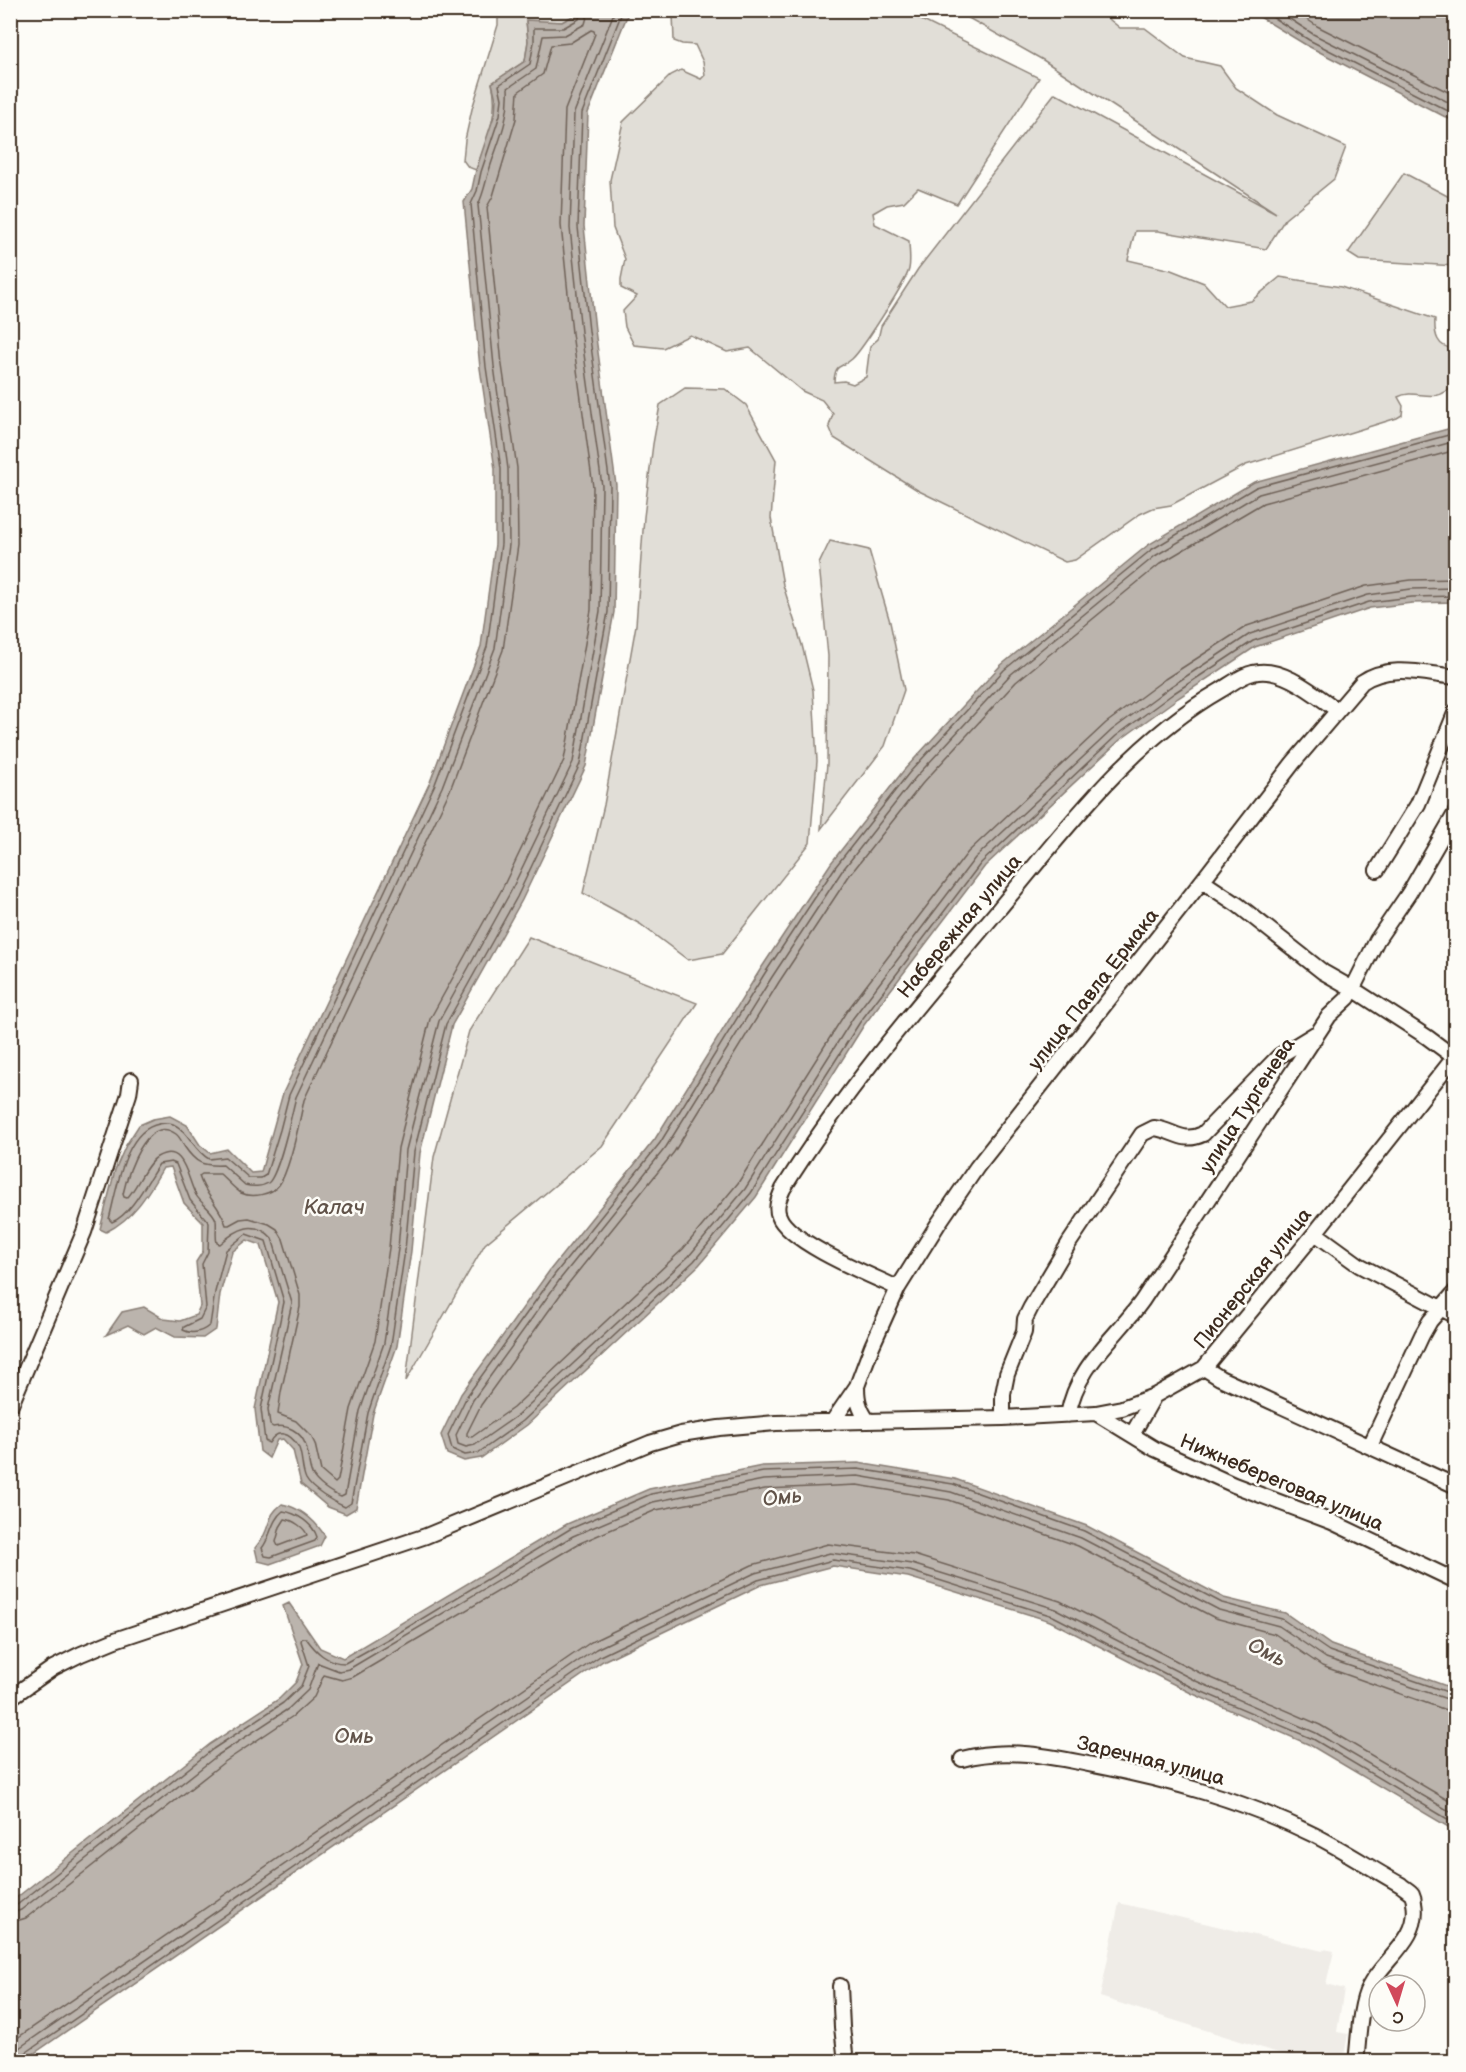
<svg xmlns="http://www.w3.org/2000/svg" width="1466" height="2072" font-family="'Balsamiq Sans',sans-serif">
<rect width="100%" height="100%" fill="#fdfcf7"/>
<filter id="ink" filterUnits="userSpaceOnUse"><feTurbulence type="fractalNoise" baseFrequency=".0167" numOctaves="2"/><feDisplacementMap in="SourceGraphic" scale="12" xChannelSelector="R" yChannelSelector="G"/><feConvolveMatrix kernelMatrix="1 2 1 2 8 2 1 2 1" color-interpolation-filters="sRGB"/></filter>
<g filter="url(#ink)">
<!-- built -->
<path fill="#efece7" d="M1119 1903 1323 1951 1324 1949 1334 1951 1326 1984 1344 1989 1337 2032 1348 2034 1343 2061H1304L1100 1997Z"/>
<!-- green -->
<path fill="#e1ded7" stroke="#8e847a" stroke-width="1.5" d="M498 11H576L575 15 562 22 526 21 528 41 525 61 492 83C500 114 486 141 476 170L468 167 463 160 465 140 472 109 498 25Z
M675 11H903L1039 78 957 204 918 188 904 202 887 205 873 213 875 224 909 241C909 250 911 260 909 269 907 280 862 350 852 359 841 369 835 362 834 382L844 381 853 384 866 377 870 346 878 339 881 326 918 269 1055 93 1276 213 1043 60 956 11H1099L1120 28H1145L1185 58 1220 66 1236 88 1277 115 1346 147 1334 179 1285 219 1266 249 1158 231H1135L1128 260 1171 270 1204 283 1225 306 1251 301 1280 277 1341 287 1435 319C1434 334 1437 349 1455 348V385C1450 389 1444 394 1438 395 1424 398 1411 390 1398 397L1403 406 1402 415 1397 418 1246 465 1171 505 1153 508 1140 514 1075 560 1065 562 919 491 834 438 829 426 833 414 822 400 802 391 750 348 727 352 690 335 663 348 634 345 625 327 623 311 637 296 621 288V279L625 259 613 228 610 180 623 122 671 75 681 70 701 79 705 75 703 62 695 45 682 44 674 41 673 13Z
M1404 173 1455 200V266L1359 260 1348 253Z
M685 388 725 389 746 405 776 460 771 518 783 585 802 645 813 690 817 761 810 843 722 954 688 960 640 924 583 893 604 805 636 625 644 517 653 444 660 405Z
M830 541 869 550 890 622 904 690 885 746 821 829 827 764 828 656 819 564Z
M529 937 697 1003 602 1146 485 1244 406 1381 434 1157 469 1031Z"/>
<!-- water -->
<path fill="#bbb4ad" stroke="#887d74" stroke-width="1.5" d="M576 11H629L588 113 584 226 595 330 616 485 614 612 586 766 522 900 452 1025 420 1153 411 1251 397 1346 373 1414 356 1508 346 1514 328 1507 301 1484 293 1450 283 1439 277 1440 269 1458 260 1451 255 1409 278 1302 261 1245 247 1240 232 1252 220 1294 216 1329 203 1338 175 1337 156 1327 144 1334 128 1325 106 1335 122 1312 144 1307 164 1319 180 1321 196 1315 200 1306 196 1262 203 1251V1223L184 1203 171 1167 163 1168C148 1194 133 1219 106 1232L100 1229 115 1170 126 1145 139 1125 153 1119 170 1116 187 1125 200 1145 210 1153 227 1149 251 1173 261 1172 283 1093 430 782 481 646 495 544V469L480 368 464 202 472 189 476 170 495 113 496 99 492 83 525 61 528 41 526 20 562 22 575 15Z
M1250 11H1455V122L1306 45Z
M1455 427V602L1412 603 1370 608 1255 647 1178 698 1120 740 985 866 864 1025 756 1197 699 1265 527 1425 481 1458 464 1461 447 1454 441 1435 461 1394 550 1270 655 1139 760 970 831 863 904 770 1000 666 1148 545 1254 482Z
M858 1463 955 1479 1087 1526 1224 1598 1285 1613 1331 1645 1455 1689V1831L1310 1745 1191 1693 1050 1621 908 1577 833 1566 761 1585 603 1661 23 2061H11V1902L210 1744 279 1699 296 1682 303 1664 283 1606 289 1603 320 1648 343 1658 567 1524 649 1489 762 1466Z
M282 1504C301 1508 314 1519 325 1536L320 1546 270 1564 258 1561 255 1548C258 1544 262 1539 264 1535 271 1521 268 1515 282 1504Z"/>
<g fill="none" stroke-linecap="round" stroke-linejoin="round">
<!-- shore -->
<path stroke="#6e6157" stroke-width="1.5" d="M581 10 579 19 563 28H534V42L530 64 499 85 502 99 500 115 481 172 477 191 471 204 486 367 501 469V544L487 647 435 784 289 1095 280 1130 266 1175 261 1178H249L225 1157 209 1159C193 1150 189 1131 173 1124 168 1122 164 1123 159 1124 124 1130 117 1190 109 1219L112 1222C131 1215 148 1180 159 1164L171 1162 176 1164 190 1200 209 1223 208 1252 202 1264 206 1307 200 1319 184 1327 183 1330C193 1335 202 1332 210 1325L215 1292 226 1250 246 1234 266 1241 284 1302 261 1409 265 1441 269 1443C277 1428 290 1433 298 1446 303 1455 301 1469 306 1479 312 1490 333 1502 345 1507L351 1503 368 1413 391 1345 405 1250 414 1152 446 1024 517 897 580 764 608 612 610 486 589 331 578 227 582 113 623 10
M589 10 585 24 565 35 543 36 536 69 508 88C510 122 497 143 488 174 485 185 483 195 478 205L494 366 508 469 509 545 495 648 442 787 296 1097C292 1112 279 1175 268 1183 262 1187 252 1187 245 1185L223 1165C203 1166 196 1164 184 1146 182 1142 180 1137 176 1134 146 1112 127 1176 123 1194L124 1197 127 1198C137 1188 146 1163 157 1157 185 1141 187 1180 196 1195 201 1204 213 1210 216 1220 217 1228 215 1236 217 1243L220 1244C237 1229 254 1219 272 1238L292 1303 268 1409 270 1425 273 1427C287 1424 301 1431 306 1446 309 1455 308 1465 312 1474 316 1483 332 1494 341 1497L345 1495 360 1411 384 1343 398 1249 406 1150 439 1021 510 893 573 762 600 611 602 486 581 332 570 228 574 113 615 10
M1261 10 1309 40 1456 115
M1276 10 1313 34 1456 106
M1293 10 1317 26 1456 96
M591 30 594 31 595 34 565 110 561 225 572 333 593 487 591 610 564 760 502 889 430 1019 398 1148 389 1248 375 1341 351 1409 338 1480 335 1483 321 1471 315 1444 311 1436 296 1421 278 1414 281 1392 300 1307V1295L283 1239 277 1229 269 1224 249 1218 240 1219 229 1225H226C220 1205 205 1196 199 1176L202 1174H220C227 1180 233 1188 241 1193 252 1198 271 1195 279 1185 290 1170 300 1120 304 1100L450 790 503 650 518 545 517 468 502 365 487 207 493 196 516 119 518 92 543 74 551 45 570 43Z
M1456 433 1256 487 1151 550 1004 670 909 773 836 866 765 973 660 1143 555 1274 467 1396 448 1435 452 1449 465 1455 478 1453 523 1421 694 1261 751 1193 860 1022 981 863 1116 736 1174 693 1253 641 1369 602 1412 597 1456 596
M1456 441 1259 494 1155 556 1010 675 915 778 842 871 772 977 666 1147 561 1278 473 1400 456 1435 458 1444 466 1447 475 1445 518 1415 689 1256 745 1189 853 1018 975 858 1112 730 1170 687 1250 634 1368 595 1411 589 1456 588
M1456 450 1263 503 1161 563 1016 682 922 784 849 876 779 982 674 1152 568 1284 481 1405 467 1433V1436L472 1437 513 1408 683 1249 738 1183 846 1012 968 852 1106 723 1165 679 1247 626 1366 586 1411 580 1456 579
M283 1511C297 1513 313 1524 317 1537L315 1541 271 1557 265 1556 262 1548C271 1537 271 1520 283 1511Z
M285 1519C293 1520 305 1528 307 1535L278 1546 276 1542 280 1527Z
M10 1906 17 1905 213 1749 283 1703 301 1686 309 1666 301 1641 302 1638H306C316 1652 327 1663 345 1663L390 1638 570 1529 651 1494 763 1472 858 1469 953 1484 1084 1531 1222 1603 1282 1619 1329 1651 1456 1695
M10 1914 21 1910 218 1755 288 1709 308 1690 318 1663 339 1671 349 1669 573 1536 653 1502 763 1480 858 1476 951 1492 1081 1538 1219 1610 1279 1626 1326 1658 1456 1702
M10 1923 26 1918 223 1763 293 1716 314 1697 324 1675 342 1680 353 1677 578 1544 656 1510 765 1489 857 1485 949 1500 1078 1546 1215 1618 1275 1634 1322 1666 1446 1710 1456 1711
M10 2043 591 1642 752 1565 828 1544 914 1555 1060 1601 1200 1673 1320 1725 1456 1805
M13 2062 14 2054 19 2048 596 1649 755 1573 830 1553 912 1564 1056 1609 1196 1681 1316 1733 1456 1815
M21 2062 24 2054 600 1656 758 1580 833 1560 910 1571 1053 1616 1193 1688 1313 1739 1456 1824"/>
<!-- minor casing -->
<g stroke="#3b2a1e" stroke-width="18">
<path id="minor" d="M1377 870 1418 804 1456 711
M1202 881 1238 905 1323 972 1353 989 1427 1037 1454 1057
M1315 1233 1359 1265 1456 1316
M898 1288C872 1276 788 1242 779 1216 775 1207 779 1198 783 1189 845 1089 923 999 999 909 1065 830 1130 742 1221 690 1231 684 1242 675 1253 673 1281 665 1316 695 1337 710
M1204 1368 1220 1378 1456 1486
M857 1386C857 1400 859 1408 867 1420
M10 1407 84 1232 129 1094 131 1080
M1096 1413 1155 1449 1234 1485 1332 1522 1456 1581
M1068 1415C1077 1365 1114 1340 1142 1301L1329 1016 1348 998 1377 940 1409 893 1456 812
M1003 1418V1394L1007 1374 1024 1332 1025 1319 1031 1307 1069 1243 1142 1134 1154 1128C1174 1130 1182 1144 1203 1134L1279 1056 1315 1034
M833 1421 857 1386 872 1346 898 1288 938 1224 977 1167 1202 881 1293 763 1362 682C1389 663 1425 674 1456 677
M1132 1435 1154 1396
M1370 1446 1422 1335 1430 1321 1456 1291
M10 1698 53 1668 81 1654 115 1640 426 1536 650 1443 681 1434 719 1428 776 1423 1003 1418 1096 1413 1122 1408 1154 1396 1204 1368 1315 1233 1456 1055
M962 1759C1005 1747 1050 1756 1093 1765 1169 1780 1244 1800 1314 1835 1344 1850 1372 1869 1401 1885 1404 1888 1410 1891 1412 1894 1413 1896 1414 1901 1414 1903 1421 1939 1383 1959 1369 1987 1359 2006 1359 2040 1356 2062
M840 1986 842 2027 846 2062"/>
</g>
<!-- minor -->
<use href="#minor" stroke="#fdfcf7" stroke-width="14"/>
</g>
</g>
<g text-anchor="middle" stroke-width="5" stroke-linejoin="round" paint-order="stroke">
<!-- street labels -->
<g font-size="20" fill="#3b2a1e" stroke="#fdfcf7">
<text transform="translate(959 926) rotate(-50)" y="7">Набережная улица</text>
<text transform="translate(1093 989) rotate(-52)" y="7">улица Павла Ермака</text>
<text transform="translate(1247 1105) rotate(-57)" y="7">улица Тургенева</text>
<text transform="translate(1252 1278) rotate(-51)" y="7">Пионерская улица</text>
<text transform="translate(1282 1482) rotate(23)" y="7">Нижнебереговая улица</text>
<text transform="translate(1151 1760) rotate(14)" y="7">Заречная улица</text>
</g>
<!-- water labels -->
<g font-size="21" font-style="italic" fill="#615349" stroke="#fdfcf7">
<text x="334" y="1214">Калач</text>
<text transform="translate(782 1497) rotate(-6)" y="7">Омь</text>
<text transform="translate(1267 1652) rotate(27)" y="7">Омь</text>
<text x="354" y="1743">Омь</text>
</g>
</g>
<!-- margin -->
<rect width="1466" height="2072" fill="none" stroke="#fdfcf7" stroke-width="36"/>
<rect x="18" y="18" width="1430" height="2036" fill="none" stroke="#3b2a1e" stroke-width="2" filter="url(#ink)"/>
<!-- north arrow -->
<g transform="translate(1397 2003) rotate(176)"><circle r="28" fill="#fdfcf7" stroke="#afa8a0" stroke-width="1.5"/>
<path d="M0-4.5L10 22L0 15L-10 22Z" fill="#d1495b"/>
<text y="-9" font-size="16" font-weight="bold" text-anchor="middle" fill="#3b2a1e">С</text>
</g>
</svg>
